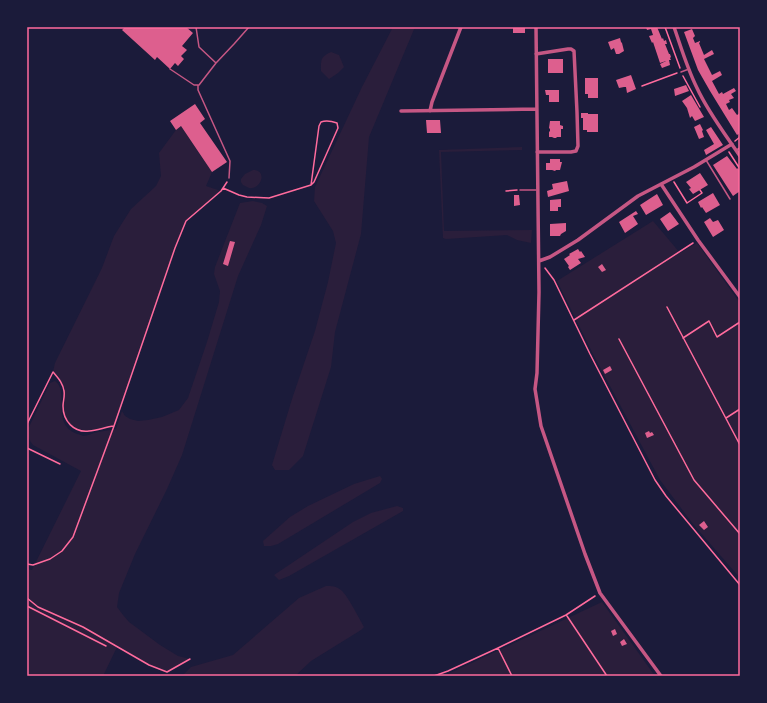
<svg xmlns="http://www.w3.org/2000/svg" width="767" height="703" font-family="Raleway,sans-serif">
<rect width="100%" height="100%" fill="#1b1b3a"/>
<!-- green -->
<path fill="#2a1e3b" d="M393 27H415L407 46 369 137 361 234 335 332 331 367 303 456 289 470H275L272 465 292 399 315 331 328 282 336 243 333 231 314 201 315 187 362 87Z
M331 52 339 55 344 67 338 73 329 79 321 71C321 60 320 57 331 52Z
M181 126 212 172 206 186 221 191 185 221 175 248 114 426C98 429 78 438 67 421 65 417 63 411 63 406 63 399 65 392 62 385 61 380 56 376 53 372L55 363 102 268 114 236 131 209 156 186 161 176 159 153 176 130Z
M522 147V150L441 152 444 231 532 230 531 243 517 240 507 235 446 239 443 238 439 150Z
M253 170C268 170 261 190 249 188 247 187 245 186 243 185L241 182V179L245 174Z
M253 201 262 203 267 206 261 225 238 276 182 455 167 489 135 554 119 593 117 607 123 615 129 622 160 645 178 656 190 659 167 672 149 665 117 647 103 676H27V569L32 570 81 471 33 445C28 439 27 434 29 427L50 383 55 381C70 391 50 424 77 434 79 434 81 435 83 436 87 436 93 433 98 432 104 431 110 430 116 429L122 411 125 416 130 419 138 421 148 420 162 417 179 410 188 398 207 342 219 302 220 291 214 274 215 267 240 203Z
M653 221 680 253 697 243 740 303V578L693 524 660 480 593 354 557 281Z
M380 476 382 479 380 483 278 544 271 546H264L263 541 290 517 308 506 354 484Z
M397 506 403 508V511L289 576 279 580 274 575 353 522 371 513Z
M326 586C332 586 336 586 341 590 348 596 359 618 364 627L361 630 311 661 295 676H182L191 667 233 655 299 598Z
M602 602 655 676H446V675Z"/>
<!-- building -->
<path fill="#dd5f8e" d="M125 27H186L193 33 182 46 187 50 181 56 184 59 178 66 175 63 170 69 157 57 155 60 122 30Z
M513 27H525V33H513Z
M646 27H657L662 39 663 38 664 41 666 40 667 44H665L669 54H670L671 57 670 58 671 60H669L670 65 662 68 660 64 666 61 660 63 653 42 652 43 649 36 653 35 651 29 647 30Z
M692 29 695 36 693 38 695 43 700 41V42L699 43 704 55 712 50 714 54 704 59 712 75 720 71 722 75 712 81 719 94 722 92 723 94 734 88 736 91 731 94 734 98 729 100 730 102 726 104 729 110 732 108 737 115 740 113V133L737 135 710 91 698 70 684 32Z
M620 38 621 42 622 43 624 51 619 54H616L614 48 611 50 608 42Z
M548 59H563V73H548Z
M631 75 636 89 627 93 626 87H624L619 88 616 80Z
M585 78H598V98H588V94H585Z
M686 85 689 91 675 96 674 89Z
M545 90H559V102H549V95H546Z
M691 95 704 117 695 121 692 116 690 118 687 108 682 101Z
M195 104 205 119 200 123 227 162 212 172 181 126 176 130 170 121Z
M581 113H588V114H598V132H587V130H583V118H581Z
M426 120H440L441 133H427Z
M550 121H560V125L563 126V129H561V137H557L556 138H554L552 137H549V132L550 131V129L549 128Z
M700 124 703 130 702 131 704 137 699 139 694 127Z
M711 127 723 145 706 155 704 150 714 144 706 130Z
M727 156 737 169 738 168 740 171 739 173 740 175V191L733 196 713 165Z
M550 159H560V162H562L560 170H556L555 171 552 170H546V163H550Z
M700 173 708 185 693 194 689 189 691 188 686 182Z
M567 181 569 191 548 197 547 191 553 189 552 184Z
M713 193 720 205 706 213 702 207 701 208 698 202Z
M657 194 663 205 646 215 640 205Z
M514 195H519L520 205 514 206Z
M561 199V207H558V211H550V200Z
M636 211 638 214 633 216 638 224 625 233 619 222Z
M670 212 679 224 668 231 660 219Z
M710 218 713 222 718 220 724 230 713 237 704 222Z
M566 223V231L561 234 560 236H550V224Z
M230 241 235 242 228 266 223 264Z
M578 249 580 252 581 251 585 257 578 259 581 263 570 270 568 267 569 266 564 259 570 255 569 254Z
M602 264 606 270 602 272 598 267Z
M610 366 612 370 605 374 603 370Z
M649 431 650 433 652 432 654 435 647 438 645 433Z
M704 521 708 527 704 530 699 525Z
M615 629 617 634 613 636 611 631Z
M624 639 627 644 622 646 620 642Z"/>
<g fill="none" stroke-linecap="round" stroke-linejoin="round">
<!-- path -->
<path stroke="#ff6b9d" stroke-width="1.5" d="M665 27 680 68
M683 76 700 107
M642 86 677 73
M735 141 740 137
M729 152 740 169
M674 182 687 203 702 193 700 190
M223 188 239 195 247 197 269 198 311 185 314 182 338 128 337 123C331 121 327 120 321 122L319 126 311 185
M506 191 517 190
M545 268 554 280 590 354 655 480 666 496 740 585
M667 307 740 445
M574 320 693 243
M683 338 709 321 717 337 740 322
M619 339 694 480 740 534
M726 418 740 409
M27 424 53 372C58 378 63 383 64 391 65 396 63 401 63 406 63 421 74 433 89 431 97 431 105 427 114 426
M27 448 60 464
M27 564 33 565 50 559 62 551 73 537 114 426 175 248 186 221 221 191 227 182
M27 598 38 607 83 627 149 665 167 672 190 659
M27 606 106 646
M567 616 607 676
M498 648 512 676
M434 676 448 671 498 648 566 615 595 596"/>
<!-- service -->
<path stroke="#c65784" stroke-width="1.5" d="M196 27 199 47 216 63 199 85
M216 63 234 44 249 27
M170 69 194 85H198V90L230 161 229 178
M681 72 689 69
M736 150 740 148
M706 160 730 199
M520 190H536"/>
<!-- minor -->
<path stroke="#c65784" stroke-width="3.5" d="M536 27 539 292 537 373 535 389 541 426 585 554 600 593 661 676
M674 27C681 47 687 68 697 88 708 112 725 134 740 156
M536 54 568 49H571L574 51 577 112 578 146 576 151 571 152H537
M401 111 537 109
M430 111 432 102 461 27
M661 184 698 240 740 297
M539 261 550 257 578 240 638 196 694 167 732 144"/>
</g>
<!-- border -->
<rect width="767" height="703" fill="none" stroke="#1b1b3a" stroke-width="56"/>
<rect x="28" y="28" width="711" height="647" fill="none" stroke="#ff6b9d" stroke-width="1.5"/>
</svg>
